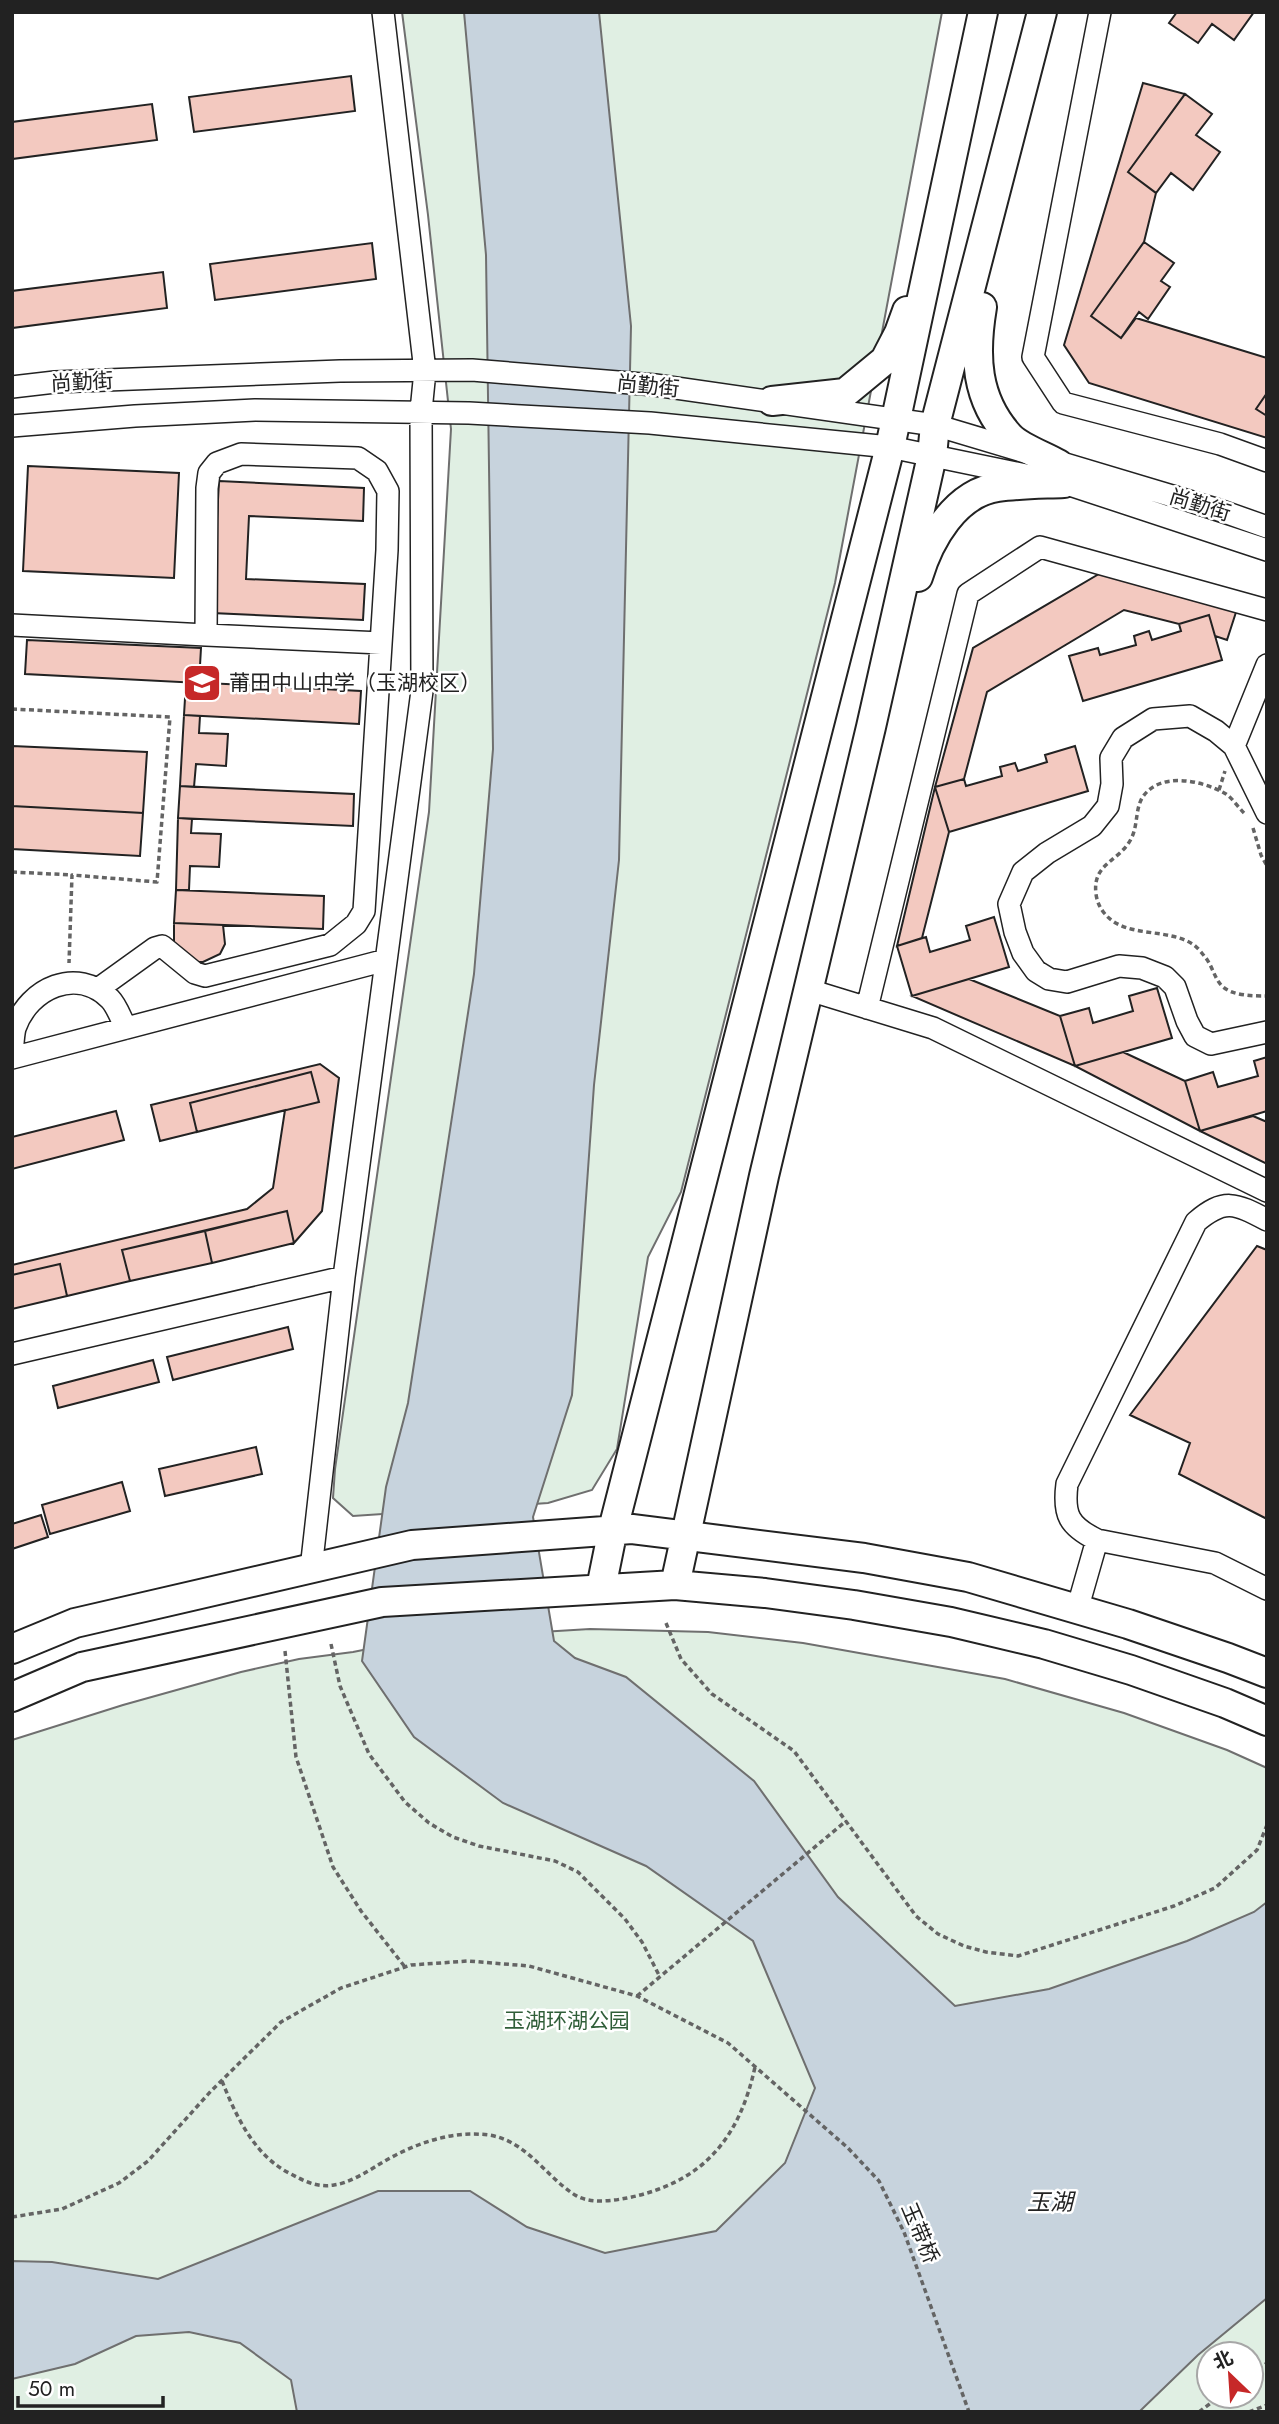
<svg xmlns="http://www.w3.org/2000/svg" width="1279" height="2424" font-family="Jost,'Noto Sans SC',sans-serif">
<rect width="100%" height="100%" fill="#fff"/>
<!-- green -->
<path fill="#e0efe3" stroke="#6f6f6f" stroke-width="2" fill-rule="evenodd" d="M402 12H942L835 583 681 1192 648 1257 617 1449 592 1490 548 1503 353 1516 333 1498 335 1469 429 812 451 429 428 215Z
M590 1629 708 1632 803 1643 1005 1679 1124 1713 1227 1750 1267 1768V2412H12V1740L123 1705 241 1672 299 1659 353 1652 413 1640ZM1209 2354H1251V2396H1209Z"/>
<!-- water -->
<path fill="#c7d3dd" stroke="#6f6f6f" stroke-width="2" d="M464 12H599L631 326 619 860 594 1085 572 1395 533 1517 554 1641 575 1658 626 1677 754 1781 838 1897 955 2006 1049 1989 1187 1941 1254 1912 1267 1902V2298L1198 2355 1139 2412H297L291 2380 240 2343 189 2332 136 2336 75 2364 12 2379V2261L52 2262 158 2279 378 2191H470L527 2227 605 2253 716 2231 785 2163 815 2088 753 1941 646 1866 503 1803 414 1737 362 1661 386 1487 408 1403 474 974 493 749 486 255Z"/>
<!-- building -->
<path fill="#f3c9c0" stroke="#222" stroke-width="2" d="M1177 12H1254L1234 40 1212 24 1198 43 1169 23Z
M351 76 355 111 194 132 189 97Z
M1143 83 1185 94 1128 172 1156 193 1144 242 1091 316 1121 338 1136 318 1267 358V393L1256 409 1267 416V438L1089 383 1064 345Z
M1185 94 1212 114 1196 135 1220 152 1193 190 1171 173 1156 193 1128 172Z
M152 104 157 140 12 159V122Z
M1144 242 1174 263 1161 281 1170 287 1148 319 1139 312 1121 338 1091 316Z
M372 243 376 279 215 300 210 264Z
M163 272 167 308 12 328V291Z
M1267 393V416L1256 409Z
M28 466 179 473 174 578 23 571Z
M219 481 364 488 363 521 249 516 246 579 365 584 363 620 212 613Z
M1104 571 1238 606 1227 640 1215 636 1209 615 1179 624 1124 610 987 692 964 779 935 787 973 648Z
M1209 615 1222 660 1083 701 1069 656 1098 648 1100 655 1136 645 1134 636 1149 631 1152 640 1181 631 1179 624Z
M27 640 201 648 199 683 25 674Z
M186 682 361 691 359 724 184 715Z
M184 715 200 716 199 733 228 734 226 766 196 764 194 787 180 786Z
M12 746 147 752 143 813 12 806Z
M1075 746 1088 791 949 832 935 787 964 779 966 786 1002 776 1000 767 1015 763 1018 771 1047 762 1045 755Z
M180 786 354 794 353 826 178 818Z
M935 787 949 832 922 938 897 946Z
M12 806 143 813 140 856 12 849Z
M178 818 192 819 191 833 221 834 219 867 190 866 189 890H176Z
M176 890 324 896 323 929 174 923Z
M994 917 1009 967 912 996 897 946 926 937 930 952 970 940 966 926Z
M174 923 223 925 225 944 220 954 203 962H193L174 944Z
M969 979 1060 1016 1075 1066 912 996Z
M1157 988 1172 1038 1075 1066 1060 1016 1089 1008 1093 1023 1133 1011 1129 996Z
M1123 1052 1185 1081 1200 1131 1075 1066Z
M1267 1057V1111L1200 1131 1185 1081 1213 1072 1218 1087 1258 1076 1254 1061Z
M320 1064 339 1078 322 1211 294 1243 287 1211 122 1250 130 1281 67 1296 60 1264 12 1275V1265L247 1209 273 1188 285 1110 160 1141 151 1105Z
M311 1072 319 1102 197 1132 190 1103Z
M116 1111 124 1140 12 1169V1137Z
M1253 1116 1267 1122V1164L1200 1131Z
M287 1211 294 1243 212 1263 205 1231Z
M205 1231 212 1263 130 1281 122 1250Z
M1257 1246 1267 1250V1519L1179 1474 1190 1443 1130 1415Z
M60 1264 67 1296 12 1309V1275Z
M288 1327 293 1349 173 1380 167 1357Z
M153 1360 159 1382 58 1408 53 1386Z
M256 1447 262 1474 165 1496 159 1469Z
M122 1482 130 1511 50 1534 42 1505Z
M41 1515 48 1537 12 1549V1524Z"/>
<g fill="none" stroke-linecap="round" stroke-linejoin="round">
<!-- minor casing -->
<g stroke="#222" stroke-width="24">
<path id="minor" d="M1100 12 1033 357 1063 403 1220 444 1267 461
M12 387 55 382 340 371 472 370 655 385 935 425 1219 510 1267 527
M12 426 135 416 255 410 469 413 650 423 890 447 1064 483 1267 550
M12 625 206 635
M1234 746 1267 665
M1267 813 1234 746 1216 731 1190 716 1153 719 1123 738 1111 758 1112 784 1108 806 1092 826 1047 853 1023 872 1009 904 1015 932 1023 953 1036 971 1049 979 1067 982 1119 966 1142 968 1165 977 1175 987 1187 1021 1195 1036 1211 1044 1267 1032
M98 989 155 948 162 946 195 973 205 976 330 945 356 924 364 911 387 550 388 491 377 471 358 458 241 454 217 463 209 473 207 488 206 635 381 643
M809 990 933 1028 1267 1191
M867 1008 968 594 1040 547 1267 610
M12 1055C13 1046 13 1036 15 1028 29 988 77 966 110 999 117 1006 121 1019 126 1028
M12 1058 386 960
M1267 1220C1235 1203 1224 1198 1196 1222L1067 1484C1063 1515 1069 1526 1097 1540L1215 1563 1267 1589
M12 1354 344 1277
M311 1569 344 1277 422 691 421 411 425 371 383 12
M1077 1610 1097 1540"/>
</g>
<!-- major casing -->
<g stroke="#222" stroke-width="32">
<path id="major" d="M982 307C974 355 975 399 1010 437 1021 448 1044 456 1058 464
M772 401 845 393 885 360 899 333 907 311
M918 577C929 540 955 493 998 487 1019 484 1042 484 1064 483
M675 1585 764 1176 871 727 932 456 935 425 1042 12
M601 1588 613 1529 890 447 983 12
M12 1649 75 1623 412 1545 632 1529 864 1558 968 1577 1128 1624 1228 1658 1267 1673
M12 1697 82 1667 382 1602 675 1585 765 1593 854 1605 951 1622 1044 1644 1131 1670 1225 1703 1267 1721"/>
</g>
<!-- path -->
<path stroke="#646464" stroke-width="3.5" stroke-dasharray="5 3.5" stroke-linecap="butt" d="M12 709 170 717 157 882 72 875 69 963
M1219 790 1225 771
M1244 813C1238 807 1232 798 1226 794 1202 780 1159 771 1142 798 1135 811 1138 826 1131 839 1119 862 1092 863 1096 894 1097 902 1100 908 1105 914 1126 939 1168 927 1194 945 1198 948 1202 953 1205 957 1212 965 1214 977 1221 985 1231 996 1253 996 1267 996
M1253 828 1261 855 1267 866
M12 872 72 875
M666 1623 681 1659 712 1694 794 1751 916 1916 938 1934 964 1946 986 1952 1018 1956 1174 1906 1215 1888 1257 1850 1267 1825
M331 1644 340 1686 369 1754 405 1802 429 1823 453 1837 479 1846 555 1861 578 1872 625 1919 642 1942 660 1977
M285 1651 296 1757 333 1867 361 1911 405 1967
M637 1996 846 1821
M222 2081C236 2116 254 2155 289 2173 304 2181 317 2188 334 2185 349 2183 365 2173 378 2165 411 2145 449 2130 489 2135 527 2141 545 2176 575 2195 590 2204 611 2201 627 2198 702 2183 739 2140 755 2067
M12 2217 62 2209 119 2183 148 2161 211 2091 281 2022 341 1988 411 1965 468 1961 529 1966 637 1996 728 2043 848 2148 879 2181 904 2232 969 2412
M1251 2374 1267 2363
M1199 2412 1220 2396
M1249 2412 1267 2405"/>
<!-- minor -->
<use href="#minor" stroke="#fff" stroke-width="21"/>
<!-- major -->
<use href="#major" stroke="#fff" stroke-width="28"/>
</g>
<!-- icons -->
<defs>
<g id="school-square" transform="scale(2.0125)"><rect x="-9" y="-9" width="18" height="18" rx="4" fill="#c62828" stroke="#fff"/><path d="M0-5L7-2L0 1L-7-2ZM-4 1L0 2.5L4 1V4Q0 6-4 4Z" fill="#fff"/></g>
</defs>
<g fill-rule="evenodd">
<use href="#school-square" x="202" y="683"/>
</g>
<g text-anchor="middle" stroke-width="5" stroke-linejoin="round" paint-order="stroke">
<!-- street labels -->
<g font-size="21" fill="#222" stroke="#fff">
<text transform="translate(82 382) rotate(-3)" y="7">尚勤街</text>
<text transform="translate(648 386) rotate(6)" y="7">尚勤街</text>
<text transform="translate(1200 505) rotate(17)" y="7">尚勤街</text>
<text transform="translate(920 2233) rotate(67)" y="7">玉带桥</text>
</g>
<!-- poi labels -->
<g font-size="21" fill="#222" stroke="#fff" text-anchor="start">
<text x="229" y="690">莆田中山中学（玉湖校区）</text>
</g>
<!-- park labels -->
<g font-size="21" fill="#2f5e38" stroke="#fff">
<text x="567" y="2028">玉湖环湖公园</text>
</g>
<!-- water labels -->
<g font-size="23" font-style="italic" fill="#222" stroke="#fff">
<text x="1050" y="2210">玉湖</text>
</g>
</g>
<!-- border -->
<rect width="1279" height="2424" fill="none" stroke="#222222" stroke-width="28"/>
<!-- north arrow -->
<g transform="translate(1230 2375) rotate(335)"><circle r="33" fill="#ffffff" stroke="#a7a7a7" stroke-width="2"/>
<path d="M0-5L12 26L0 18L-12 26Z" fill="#c62828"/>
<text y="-10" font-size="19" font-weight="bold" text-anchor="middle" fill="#222222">北</text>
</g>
<!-- scale -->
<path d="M18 2396v10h145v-10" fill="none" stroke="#222222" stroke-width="3.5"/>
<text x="28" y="2396" font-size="21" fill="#222222" stroke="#ffffff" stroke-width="5" paint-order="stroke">50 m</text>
</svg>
